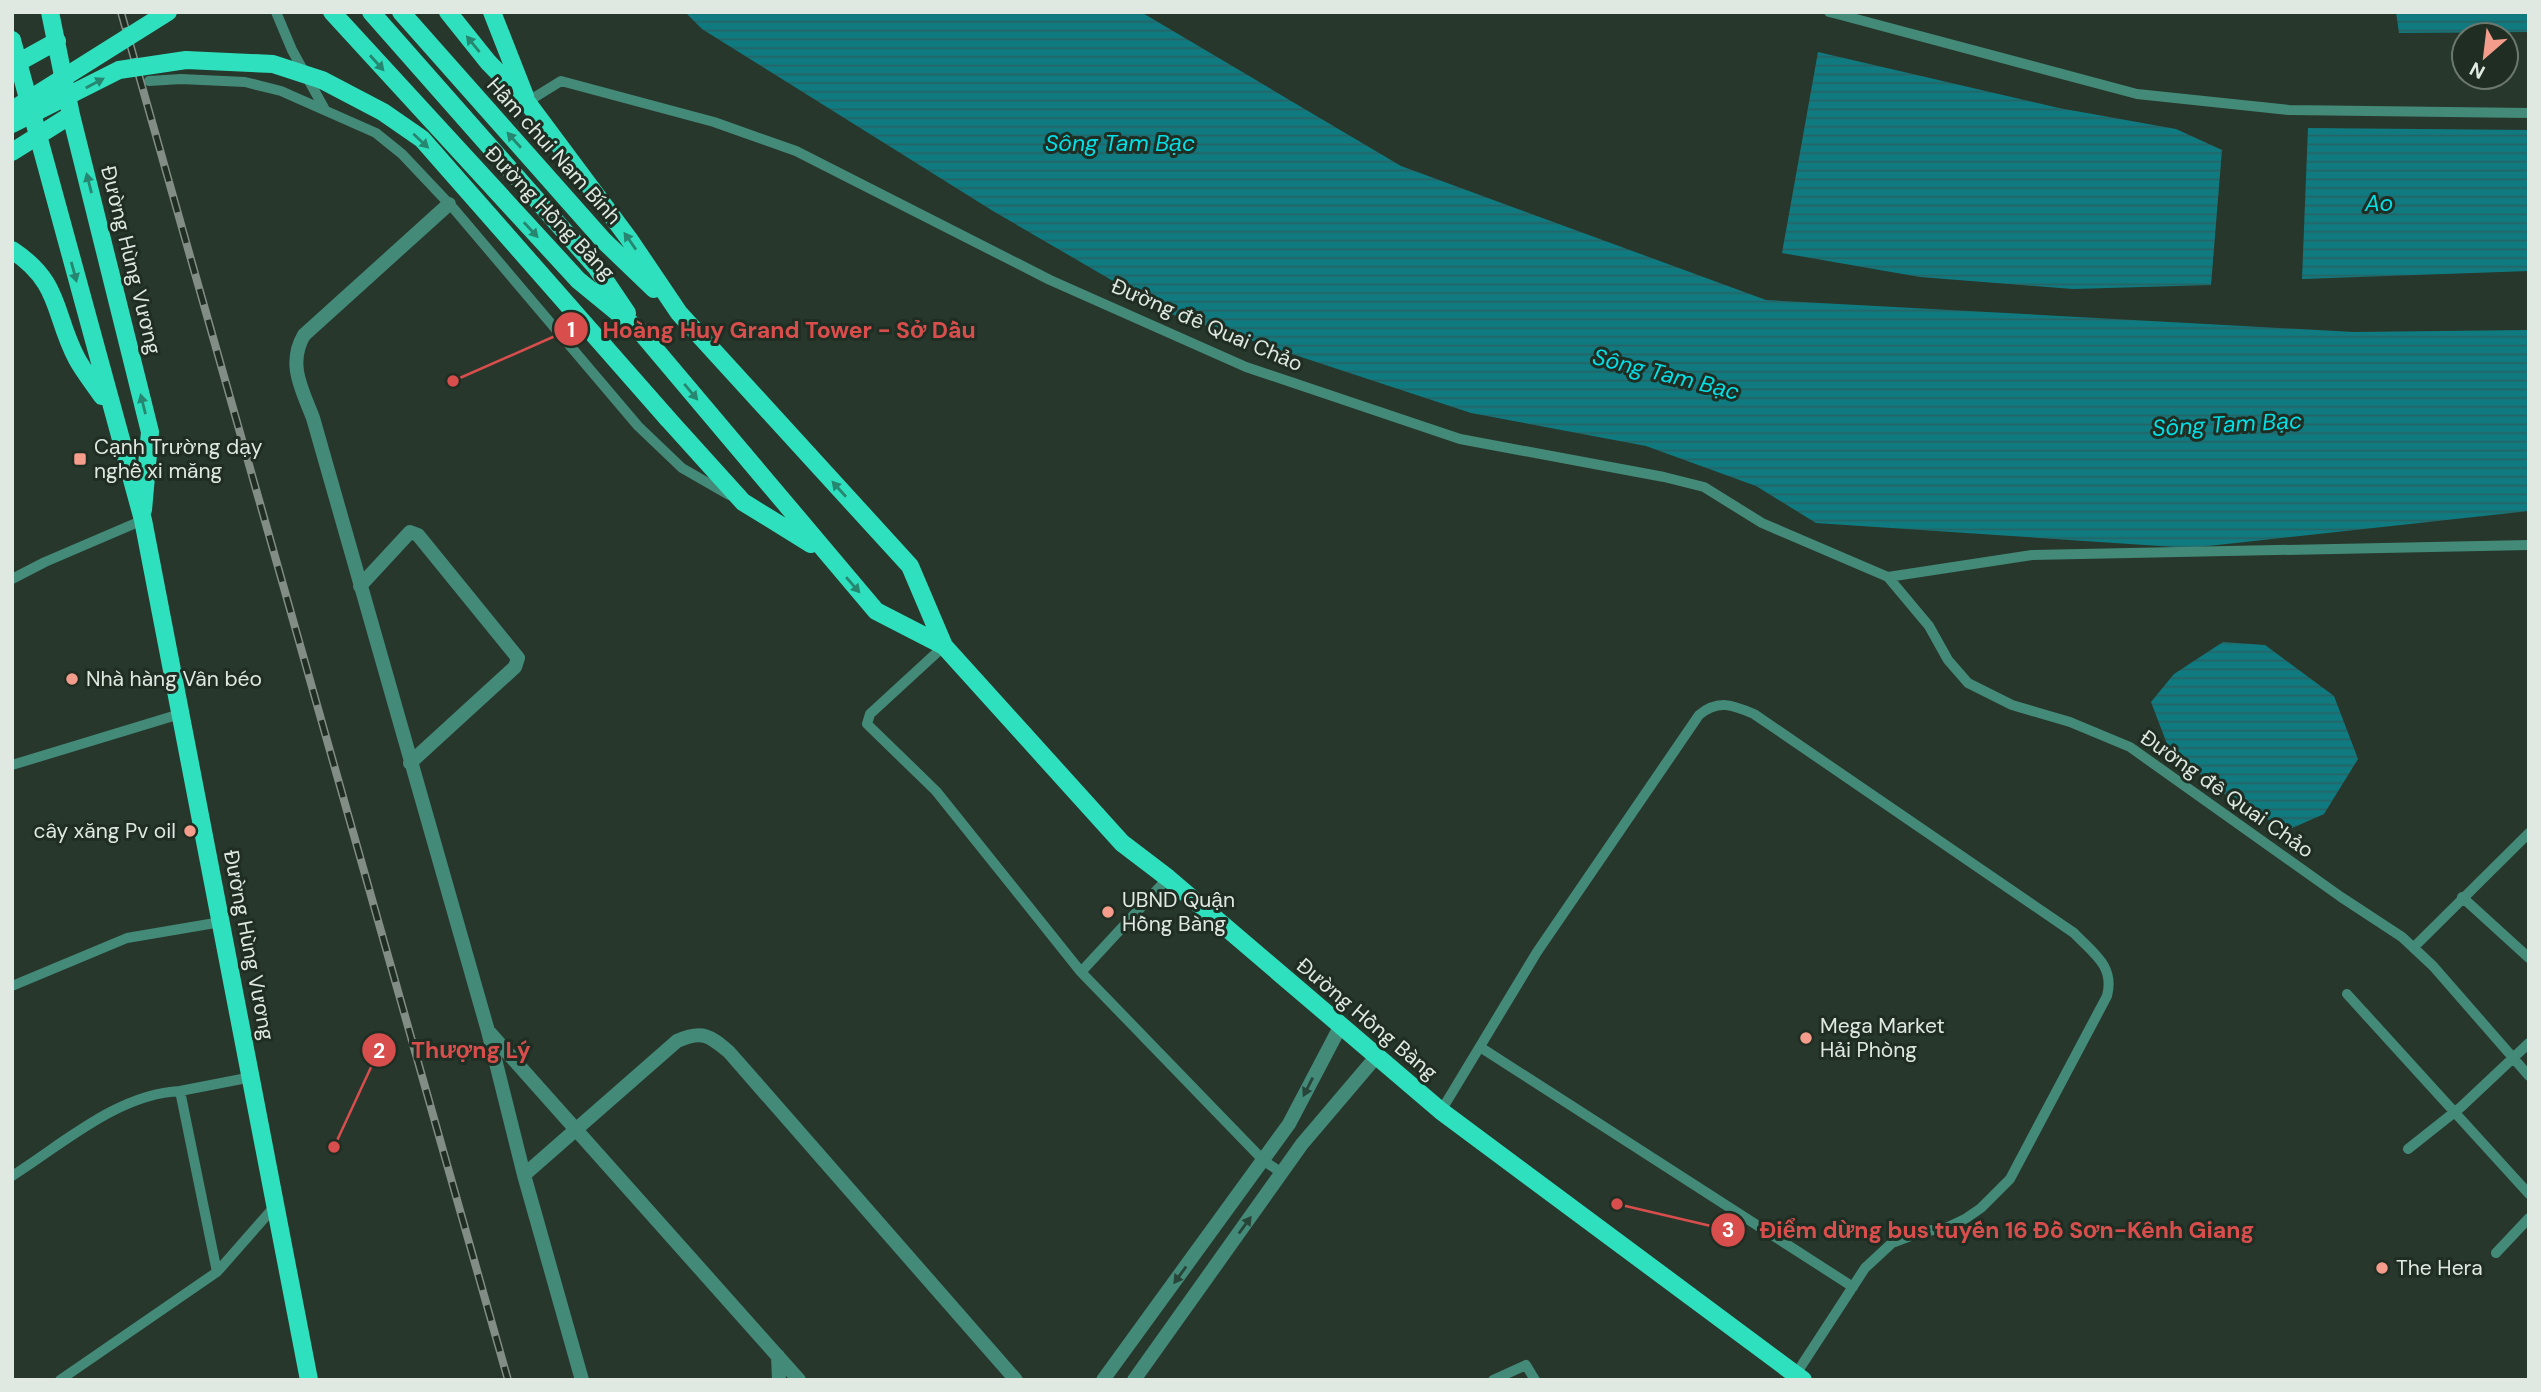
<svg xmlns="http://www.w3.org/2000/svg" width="2541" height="1392" font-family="'DM Sans',sans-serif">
<defs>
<pattern id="water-rules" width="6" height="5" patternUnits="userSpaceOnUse" patternTransform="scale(1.75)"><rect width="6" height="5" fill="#0f7b80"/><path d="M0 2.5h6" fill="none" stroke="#266365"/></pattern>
</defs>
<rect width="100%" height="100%" fill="#28372c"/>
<!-- water -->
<path fill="url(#water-rules)" d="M685 12H1141L1401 166 1766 300 2353 332 2529 330V511L2190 548 1816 523 1756 486 1646 446 1471 413 1168 313 993 211 702 29Z
M2396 12H2529V32L2399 33Z
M1818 52 2059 108 2176 129 2222 150 2211 285 2073 289 1920 277 1782 253Z
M2308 128 2529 130V271L2302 279Z
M2223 642 2265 645 2334 696 2358 759 2324 814 2290 829 2243 809 2169 749 2151 702 2174 674Z"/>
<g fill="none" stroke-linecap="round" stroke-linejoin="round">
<!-- service -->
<path stroke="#438a78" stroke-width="10" d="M276 12 292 50 324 108
M1829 12 1841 15V12
M1841 15 2137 94 2289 110 2529 113
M149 81 181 79 245 82 281 91 376 133 402 154 454 209 638 426 682 468 729 495
M527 102 561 81 714 122 796 151 1050 280 1246 367 1460 439 1664 477 1704 487 1762 523 1888 577 2032 555 2529 545
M1888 577 1929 626 1948 660 1968 683 2012 705 2070 722 2130 747 2341 897 2402 937 2433 966 2529 1076
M12 579 45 562 143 520
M944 646 870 714 867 724 936 791 1081 972 1264 1161 1282 1173
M12 765 180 714
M2462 897 2529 958
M2415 946 2529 833
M1081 972 1168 878
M12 986 127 938 221 922
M2347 994 2529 1194
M1480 1047 1853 1287
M1441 1111 1537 952 1699 715C1718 699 1733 705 1754 714L2074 933C2093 953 2115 966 2107 996L2010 1179 1981 1208 1965 1219 1946 1228 1921 1232 1892 1243 1865 1268 1796 1374
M2408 1149 2461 1107 2529 1043
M12 1176C64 1143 118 1094 180 1091
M2496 1253 2529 1218
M217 1272 275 1206
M60 1380 217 1272 180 1091 252 1077
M1493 1380 1526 1365 1535 1380"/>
<!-- minor -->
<path stroke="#438a78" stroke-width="14" d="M449 204 304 335C287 364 302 389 313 418L488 1031 524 1175 582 1380
M360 586 410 532 418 535 518 658 515 667 410 763
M490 1033 799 1380
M524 1175 677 1041C702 1030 709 1035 729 1052L1016 1380
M778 1356 779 1380
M1103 1380 1289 1124 1340 1027
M1134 1380 1302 1144 1376 1057"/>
<!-- primary -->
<path stroke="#2fe0be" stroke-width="18" d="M50 12 71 115 150 432 143 510
M332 12 578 280 639 330 876 611 944 646
M371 12 596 267 627 313
M401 12 603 240 654 289
M448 12 488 62 527 102 629 239 679 313 910 566 944 646 1122 843 1168 878 1441 1111 1803 1380
M492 12 525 96
M12 40 143 520 309 1380
M12 66 57 41
M12 152 71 115
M12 250C62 283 53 314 77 359 84 372 94 384 102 396
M668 419 743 502 811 544"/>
<!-- rail casing -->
<g stroke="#828e85" stroke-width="8">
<path id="rail" d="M121 12 508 1380"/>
</g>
<!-- rail -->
<use href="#rail" stroke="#1f2d22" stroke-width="5" stroke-dasharray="16" stroke-linecap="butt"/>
<!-- primary-bridge -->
<path stroke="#2fe0be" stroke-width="18" d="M12 110 168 12
M12 124 119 70 186 60 273 64 322 80 383 112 422 139 668 419"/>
</g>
<!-- one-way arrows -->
<defs><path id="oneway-solid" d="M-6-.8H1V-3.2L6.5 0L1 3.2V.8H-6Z" transform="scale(1.75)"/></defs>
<g fill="#278670">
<use href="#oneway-solid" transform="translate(473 44) rotate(-129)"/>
<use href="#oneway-solid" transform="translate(377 63) rotate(48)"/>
<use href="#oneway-solid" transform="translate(95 83) rotate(-28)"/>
<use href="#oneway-solid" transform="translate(514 140) rotate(-132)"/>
<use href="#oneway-solid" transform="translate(421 141) rotate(43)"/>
<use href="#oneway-solid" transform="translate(89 183) rotate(-104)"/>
<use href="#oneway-solid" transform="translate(531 230) rotate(47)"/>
<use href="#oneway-solid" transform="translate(630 241) rotate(-125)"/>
<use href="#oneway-solid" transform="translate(74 272) rotate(75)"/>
<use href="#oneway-solid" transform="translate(691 392) rotate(50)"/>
<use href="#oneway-solid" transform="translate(143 404) rotate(-104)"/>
<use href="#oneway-solid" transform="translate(839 489) rotate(-132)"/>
<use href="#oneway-solid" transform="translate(853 585) rotate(49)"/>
</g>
<g fill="#284438">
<use href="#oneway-solid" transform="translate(1308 1087) rotate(117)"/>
<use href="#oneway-solid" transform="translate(1245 1225) rotate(-54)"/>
<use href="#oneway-solid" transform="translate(1180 1275) rotate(126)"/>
</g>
<!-- markers -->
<g fill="#f49d8c" stroke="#1f2d22" stroke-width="2.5">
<rect x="73" y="452" width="14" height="14" rx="3.5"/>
<circle cx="72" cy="679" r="7"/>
<circle cx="190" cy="831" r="7"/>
<circle cx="1108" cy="912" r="7"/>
<circle cx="1806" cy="1038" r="7"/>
<circle cx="2382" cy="1268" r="7"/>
</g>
<g text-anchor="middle" stroke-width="6" stroke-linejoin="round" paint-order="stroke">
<!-- street labels -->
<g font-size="21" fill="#dfe8e1" stroke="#1f2d22">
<text transform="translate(554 151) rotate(48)" y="7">Hầm chui Nam Bính</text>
<text transform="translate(550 213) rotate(46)" y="7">Đường Hồng Bàng</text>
<text transform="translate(131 260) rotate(76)" y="7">Đường Hùng Vương</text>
<text transform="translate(1207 325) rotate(23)" y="7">Đường đê Quai Chảo</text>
<text transform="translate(2227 794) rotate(35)" y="7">Đường đê Quai Chảo</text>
<text transform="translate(249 945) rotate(79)" y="7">Đường Hùng Vương</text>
<text transform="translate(1367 1019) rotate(40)" y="7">Đường Hồng Bàng</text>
</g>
<!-- poi labels -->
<g font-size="21" fill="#dfe8e1" stroke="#1f2d22" text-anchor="start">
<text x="94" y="454">Cạnh Trường dạy<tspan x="94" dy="24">nghề xi măng</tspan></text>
<text x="86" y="686">Nhà hàng Vân béo</text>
<text x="176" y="838" text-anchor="end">cây xăng Pv oil</text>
<text x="1122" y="907">UBND Quận<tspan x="1122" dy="24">Hồng Bàng</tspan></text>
<text x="1820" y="1033">Mega Market<tspan x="1820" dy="24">Hải Phòng</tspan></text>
<text x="2396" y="1275">The Hera</text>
</g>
<!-- water labels -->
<g font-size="23" font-style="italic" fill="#04dfe7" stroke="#1f2d22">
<text x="1120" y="151">Sông Tam Bạc</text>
<text x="2379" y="211">Ao</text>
<text transform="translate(1666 374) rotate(14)" y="8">Sông Tam Bạc</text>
<text transform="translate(2227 424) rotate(-3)" y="8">Sông Tam Bạc</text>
</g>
</g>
<!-- callouts -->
<path fill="none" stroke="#d84e4d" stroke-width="2.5" d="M453 381L571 329M334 1147L379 1050M1617 1204L1728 1230"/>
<g fill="#d84e4d" stroke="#1f2d22" stroke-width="2.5">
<circle cx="453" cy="381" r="7"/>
<circle cx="334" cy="1147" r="7"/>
<circle cx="1617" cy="1204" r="7"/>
<circle cx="571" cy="329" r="18"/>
<circle cx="379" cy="1050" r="18"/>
<circle cx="1728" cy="1230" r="18"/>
</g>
<g font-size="21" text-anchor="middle" font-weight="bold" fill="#fff">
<text x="571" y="337">1</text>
<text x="379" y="1058">2</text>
<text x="1728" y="1237">3</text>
</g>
<g font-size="23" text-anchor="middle" font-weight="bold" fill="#d84e4d" stroke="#1f2d22" stroke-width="6" stroke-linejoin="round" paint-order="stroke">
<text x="789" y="338">Hoàng Huy Grand Tower - Sở Dầu</text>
<text x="471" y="1058">Thượng Lý</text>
<text x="2007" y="1238">Điểm dừng bus tuyến 16 Đồ Sơn-Kênh Giang</text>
</g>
<!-- border -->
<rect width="2541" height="1392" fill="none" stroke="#dfe8e1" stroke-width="28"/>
<!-- north arrow -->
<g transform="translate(2485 56) rotate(208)"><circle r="33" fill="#1f2d22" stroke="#6c786e" stroke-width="2"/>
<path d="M0-5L12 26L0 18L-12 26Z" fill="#f49d8c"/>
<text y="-10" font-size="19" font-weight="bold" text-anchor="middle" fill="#dfe8e1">N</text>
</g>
</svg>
